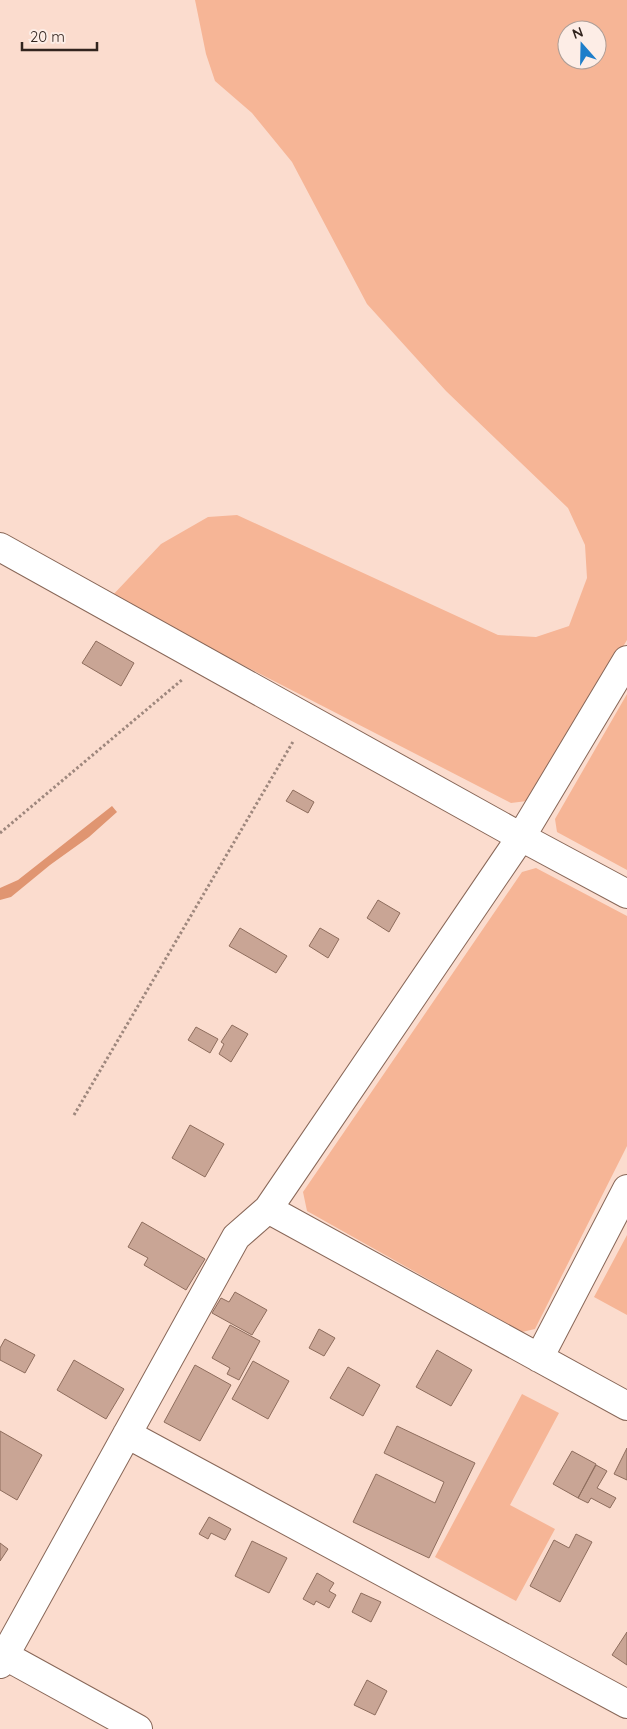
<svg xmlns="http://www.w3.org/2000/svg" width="627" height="1729" font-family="Quicksand,sans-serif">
<rect width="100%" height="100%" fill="#fbdcce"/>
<!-- green -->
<path fill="#f6b596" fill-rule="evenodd" d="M195 0H627V640L534 795 527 801 511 803 111 597 161 544 208 517 237 515 498 635 536 637 569 626 587 578 585 545 568 508 446 391 367 304 292 162 252 113 215 81 206 54ZM567 30H597V60H567Z
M627 694V870L557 832 555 819Z
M536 868 627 916V1146L535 1329 522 1332 307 1211 303 1192 522 872Z
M627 1235V1315L594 1297Z
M522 1394 559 1413 510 1505 555 1529 516 1601 435 1557Z"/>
<!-- water -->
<path fill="#e09571" d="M112 806 117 812 89 837 50 865 11 897 0 900V888L18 880Z"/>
<!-- building -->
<path fill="#c9a595" stroke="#8e6d5d" d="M96 641 134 663 121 686 82 663Z
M293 790 314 802 308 813 286 801Z
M378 900 400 913 389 932 367 918Z
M240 928 287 956 276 973 229 946Z
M320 928 339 939 328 958 309 946Z
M232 1025 248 1034 231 1062 219 1054 224 1044 221 1042Z
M196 1027 218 1039 210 1053 188 1040Z
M190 1125 224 1144 205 1177 172 1158Z
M142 1222 205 1259 186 1290 144 1265 148 1258 128 1247Z
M235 1292 267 1310 252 1335 212 1313 221 1298 229 1302Z
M230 1325 260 1341 239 1380 227 1374 230 1368 212 1358Z
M319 1329 335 1338 324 1356 309 1348Z
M5 1339 35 1355 25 1373 0 1360V1348Z
M437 1350 472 1370 451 1406 416 1387Z
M74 1360 124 1389 106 1419 57 1390Z
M253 1361 289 1381 268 1419 232 1399Z
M195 1365 231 1385 200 1441 164 1422Z
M348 1367 380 1385 363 1416 330 1398Z
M397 1426 475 1463 429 1558 353 1522 376 1474 435 1503 444 1482 384 1453Z
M0 1431 42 1455 17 1500 0 1490Z
M627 1448V1480L614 1474Z
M572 1451 596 1464 578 1498 553 1484Z
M596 1465 607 1471 597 1488 616 1498 610 1508 591 1498 588 1503 578 1498Z
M209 1517 231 1529 225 1540 211 1533 208 1539 199 1534Z
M576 1534 592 1542 560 1602 530 1586 554 1540 569 1548Z
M252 1541 287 1558 269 1593 235 1576Z
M0 1543 8 1549 0 1561Z
M317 1573 334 1583 329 1591 336 1595 329 1608 316 1601 314 1605 303 1599Z
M361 1593 381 1602 371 1622 352 1612Z
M627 1632V1665L612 1655Z
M367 1680 387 1691 375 1715 354 1705Z"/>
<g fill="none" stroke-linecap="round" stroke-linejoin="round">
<!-- minor casing -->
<g stroke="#886758" stroke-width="30">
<path id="minor" d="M0 547 521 837 627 894
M268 1209 627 1406
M539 1358 627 1189
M127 1434 627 1704
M0 1653 138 1729
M0 1664 236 1237 268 1209 521 837 627 660"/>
</g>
<!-- path -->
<path stroke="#9e877d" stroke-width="3" stroke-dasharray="2.5 2.5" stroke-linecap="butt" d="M0 833 183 679
M74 1115 294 740"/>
<!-- minor -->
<use href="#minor" stroke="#fff" stroke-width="28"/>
</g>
<!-- north arrow -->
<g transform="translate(582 45) rotate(340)"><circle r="24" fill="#fdede6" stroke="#ac9d96"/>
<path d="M0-4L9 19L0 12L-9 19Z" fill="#1e7eca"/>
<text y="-8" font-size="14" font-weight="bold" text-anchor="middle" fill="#32241e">N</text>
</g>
<!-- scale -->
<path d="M22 42v8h75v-8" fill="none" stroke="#32241e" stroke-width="2.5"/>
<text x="30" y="42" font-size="15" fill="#32241e" stroke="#fdede6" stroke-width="4" paint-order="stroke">20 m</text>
</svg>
